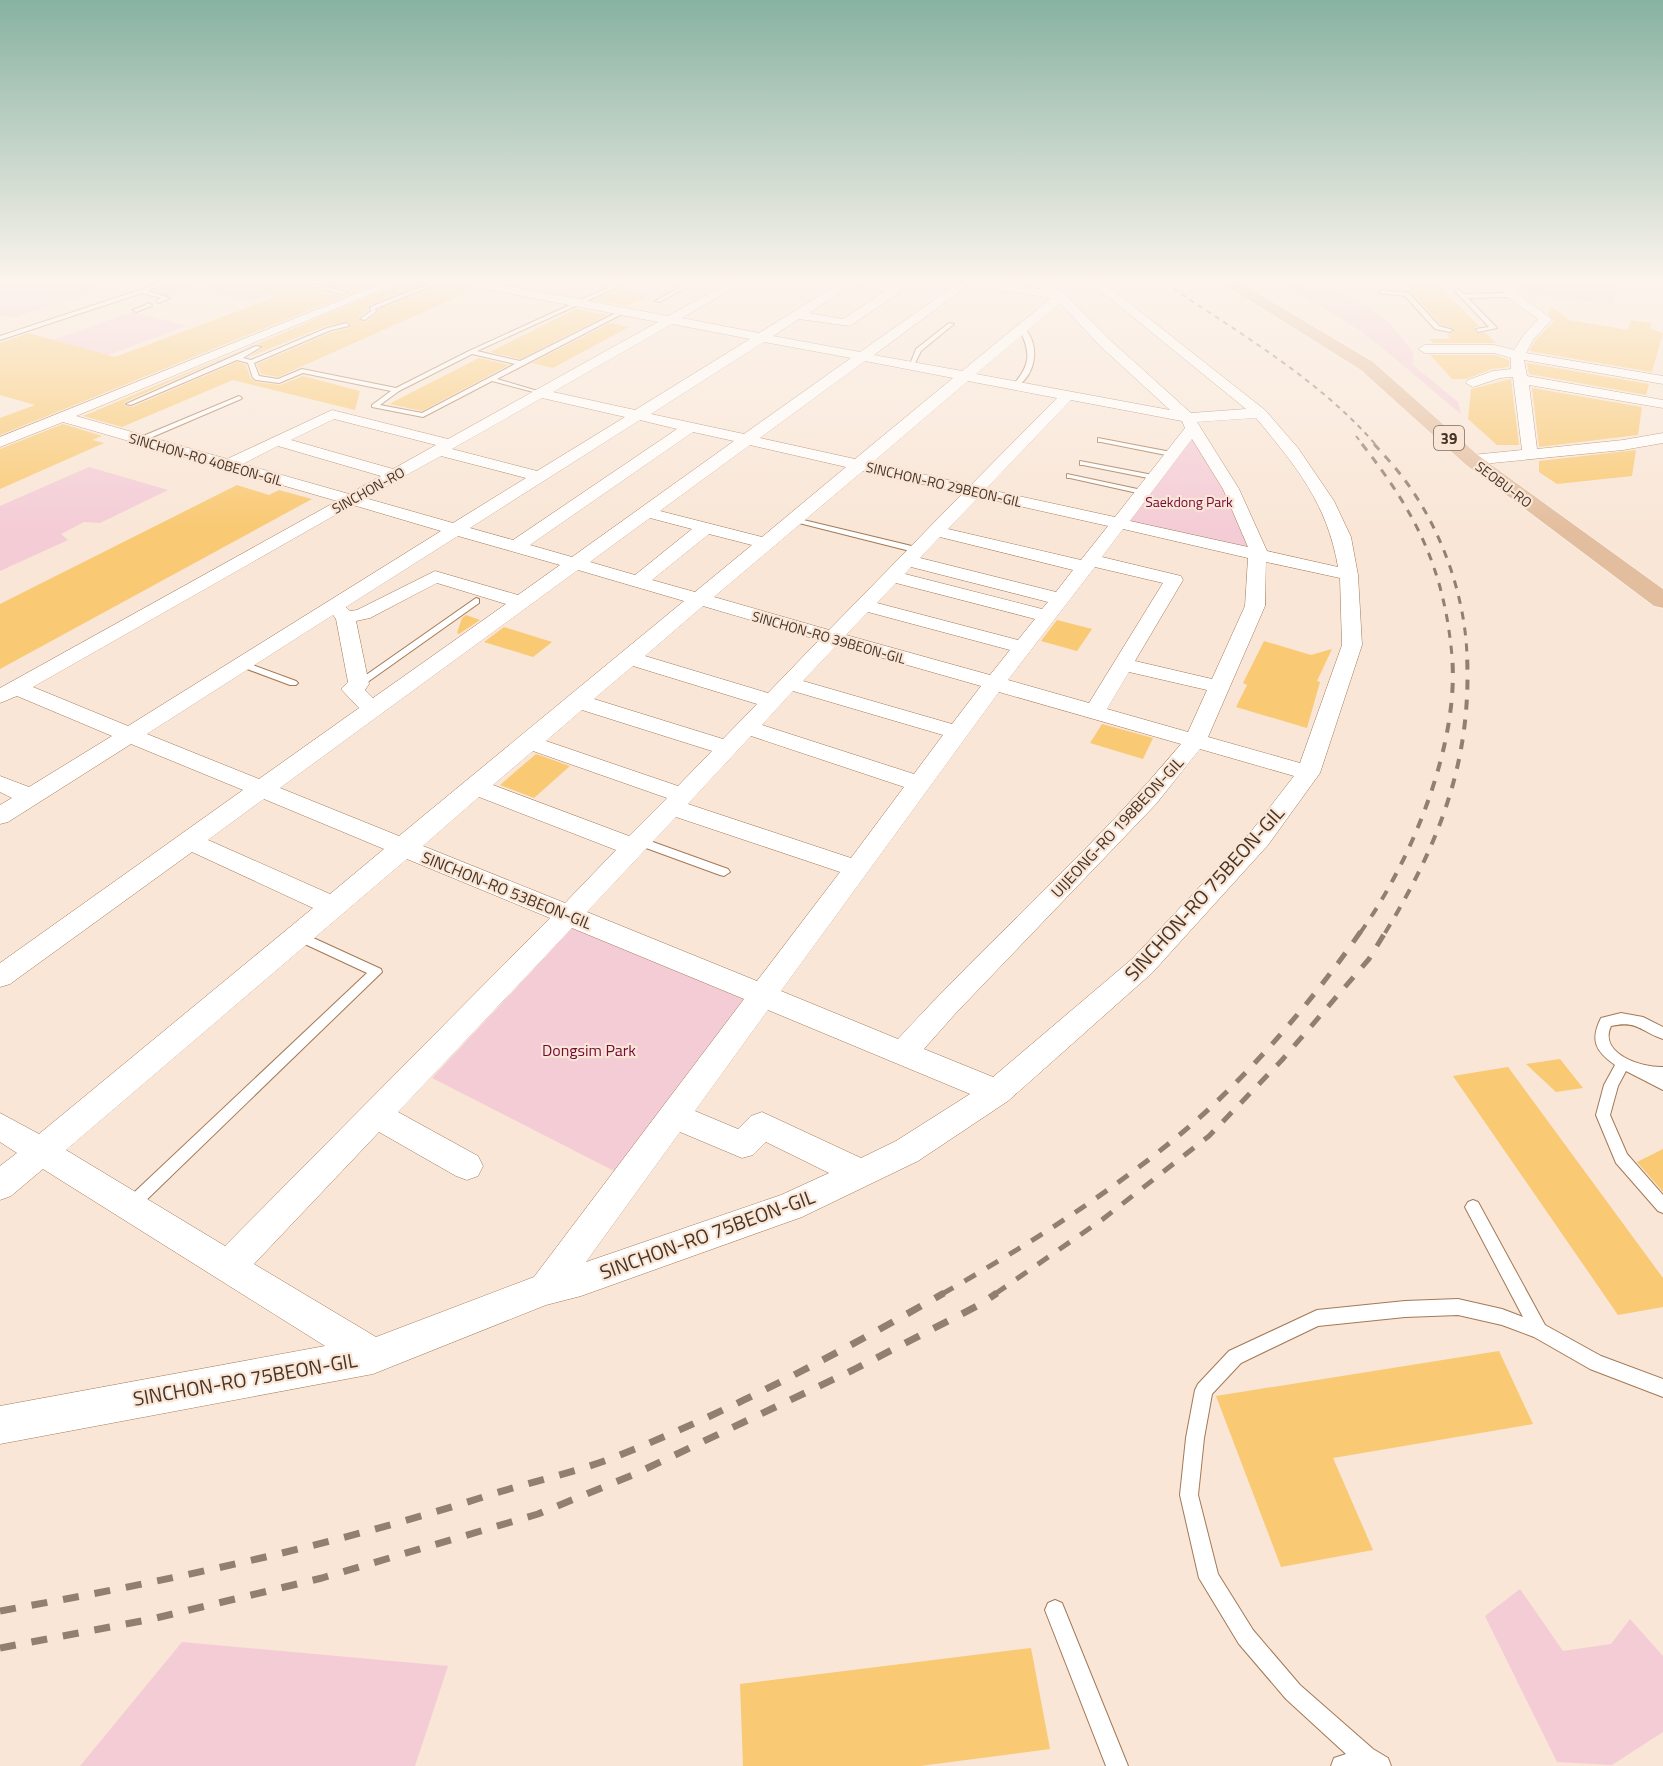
<svg xmlns="http://www.w3.org/2000/svg" width="1663" height="1766" font-family="'Titillium Web',sans-serif">
  <rect width="100%" height="100%" fill="#f9e6d6"/>
  <path fill="#f4ccd6" d="M0 283H84L106 288 15 317 0 316Z
    M169 283H206L168 296 145 291Z
    M221 283H288L296 284 250 302 201 290Z
    M1279 283 1335 289 1344 296 1368 306 1392 326 1414 353 1413 365 1458 402 1461 414C1428 387 1396 358 1362 332 1336 313 1306 300 1279 283Z
    M1515 283H1619L1613 306 1526 293Z
    M132 312 187 326 75 367 27 349Z
    M1191 436C1214 472 1234 507 1250 547L1248 552 1126 523Z
    M89 467 168 490 100 523 84 522 61 534 68 540 0 571V506Z
    M574 926 751 998 616 1172 432 1078Z
    M1520 1589 1563 1651 1611 1644 1630 1619 1663 1656V1732L1612 1765 1557 1762 1485 1616Z
    M182 1642 448 1666 415 1766H80Z"/>
  <path fill="#f9c973" d="M269 283H296L297 285 345 296 0 435V418L35 405 0 395V343L28 333 115 357 275 297Z
    M315 283H378L346 296 349 292 347 290Z
    M400 283H426L369 305 368 310 359 317 358 320 366 322 377 314 378 310 440 283H467L475 289 278 377 261 374 257 364 332 332 349 328V322L326 326 249 357 263 348 257 344Z
    M1406 286H1439L1479 326 1474 327 1476 333H1486L1496 343H1433L1429 339H1451L1447 334H1451L1455 329 1440 324Z
    M615 290 647 296 627 306 594 300Z
    M1552 307 1569 320 1628 330 1631 320 1651 323 1650 329 1663 333 1652 372 1529 351 1535 341 1554 321 1548 313Z
    M576 309 608 315 520 359 490 352Z
    M610 323 629 327 553 368 532 363Z
    M239 351 125 402 124 405 132 407 237 362 246 365 251 379 256 382 280 385 303 376 360 391 355 410 233 380 122 427 83 416Z
    M1430 355H1494L1509 360V367L1492 369 1466 379H1452Z
    M479 358 509 365 422 411 389 404Z
    M1527 363 1649 384 1646 395 1529 374Z
    M1511 379 1519 445H1497L1468 419 1471 389Z
    M1532 388 1642 407 1638 435 1539 447Z
    M63 424 102 436 92 440 104 443 0 489V449Z
    M1636 450 1632 476 1557 484 1539 472V461Z
    M237 485 269 495 279 490 312 499 0 669V604Z
    M466 615 480 620 459 634 457 633 462 618Z
    M1057 620 1092 629 1077 651 1041 641Z
    M504 627 552 642 533 657 484 642Z
    M1264 641 1311 655 1332 649 1317 681 1320 682 1307 728 1236 707 1247 685 1243 683Z
    M1102 724 1153 738 1143 759 1090 743Z
    M536 754 570 766 534 798 500 785Z
    M1560 1059 1583 1088 1556 1092 1526 1064Z
    M1508 1067 1663 1278V1307L1618 1315 1453 1076Z
    M1663 1149V1192L1637 1162Z
    M1499 1351 1533 1424 1333 1458 1373 1550 1281 1567 1216 1396Z
    M1031 1648 1050 1749 920 1766H743L740 1684Z"/>
  <g fill="none" stroke-linecap="round" stroke-linejoin="round">
    <defs>
      <path id="service" d="M161 283H168L147 291 170 298 159 303 156 301 161 298 142 293 0 340V336Z
        M298 283H307L347 292 344 294Z
        M431 283H438L375 309 376 312 365 320 360 319 371 311 370 307Z
        M590 283 615 285 626 283 477 351 520 361 620 311H624V313L497 379 541 392V394L492 381 423 417 372 407V405L391 391 303 373 279 383 256 380 253 378 248 363 237 360 131 405 126 404 256 346 261 347 243 358 251 360 327 328 347 323 349 326 331 330 254 363 259 376 278 379 302 369 396 388 469 351 609 287ZM472 354 515 364 422 413 380 405 399 391Z
        M688 283H694L660 302 655 301Z
        M1458 289 1464 294 1512 293 1515 295 1512 297 1468 298 1497 328 1478 332 1476 329 1489 327 1455 291Z
        M1381 290 1409 293 1439 326 1453 330 1450 332 1435 329 1405 296 1379 293Z
        M150 303 152 306 136 312 133 310Z
        M949 323 954 324 921 351 913 367H909L916 349Z
        M1022 326C1041 342 1037 375 1016 387L1013 385C1031 364 1031 353 1019 328Z
        M239 396 242 398 241 399 143 441 136 439Z
        M1098 438 1171 452 1175 454 1171 456 1101 442H1098Z
        M1080 461 1153 475 1157 477 1153 479 1083 465H1080Z
        M1067 474 1142 490 1146 492 1142 494 1070 478H1067Z
        M791 517 920 548 921 550 914 552 791 521Z
        M476 598 479 599V603L362 686H356V682Z
        M242 661 296 681 298 683 296 685H290L239 666 237 664Z
        M639 837 728 869 730 872 724 876 720 875 635 844 633 841Z
        M298 931 381 969 382 972 135 1211 130 1213 125 1211 122 1206 125 1201 367 973 294 939 292 936 294 933Z
        M1621 1013 1643 1017 1663 1027V1039C1641 1032 1638 1020 1611 1026 1598 1054 1642 1068 1663 1067V1090L1626 1071 1618 1086 1610 1115 1627 1154 1663 1195V1213L1658 1211 1616 1163 1596 1115 1604 1085 1615 1065C1595 1051 1590 1040 1601 1018Z
        M1473 1200 1478 1202 1545 1325 1601 1356 1663 1379V1397L1590 1369 1534 1337 1502 1325 1458 1315 1405 1317 1318 1326 1241 1363 1212 1394 1204 1438 1198 1495 1218 1574 1253 1630 1300 1685 1373 1749 1388 1758 1391 1766H1331L1334 1758 1346 1754 1286 1699 1239 1644 1199 1578 1180 1495 1186 1438 1195 1390 1198 1384 1229 1351 1317 1310 1405 1301 1458 1299 1502 1309 1523 1317 1465 1207 1468 1202Z
        M1055 1600 1062 1603 1128 1766H1106L1045 1610 1048 1603Z"/>
      <path id="minor" d="M383 283H398L76 416 227 459 332 410 448 439 658 322 475 287 469 283H492L668 316 728 283H742L682 318 759 333 840 283H854L809 313 843 319 885 291 858 286 856 283H880L900 286V292L850 326 799 319 773 336 860 352 958 283H971L874 355 962 371 1051 298 982 287 976 283H1002L1040 289 1034 283H1047L1064 293 1109 339 1191 413 1246 409 1091 283H1104L1265 410 1298 448 1334 501 1351 537 1358 575 1362 645 1320 773 1268 845 1152 973 1008 1101 918 1161 802 1217 581 1296 546 1305 373 1374 0 1444V1406L325 1346 43 1169 11 1196 0 1200V1166L17 1153 0 1142V1113L39 1134 313 908 192 852 10 984 0 987V963L243 790 131 744 8 822 0 824V805L12 798 0 792V776L29 787 112 736 17 696 0 703V688L337 501 63 422 0 447V437ZM1060 303 1099 345 1170 410 976 374ZM672 324 750 339 635 410 553 392ZM764 342 851 358 744 434 651 414ZM865 361 953 378 855 459 760 438ZM968 381 1057 398 971 485 872 463ZM542 398 625 417 537 471 452 449ZM1071 400 1182 421 1185 428 1115 517 986 489ZM1256 418C1296 466 1327 503 1338 567L1267 551 1239 489 1197 422ZM334 419 436 445 393 469 291 440ZM640 420 677 429 513 540 470 528ZM693 432 734 441 572 557 530 545ZM1192 439 1223 489 1248 547 1130 521ZM750 445 846 467 762 537 660 511ZM278 446 381 476 349 494 243 464ZM441 456 526 478 453 523 365 498ZM863 471 963 493 829 630 714 597ZM979 497 1108 526 1081 560 948 529ZM353 505 441 531 128 726 33 687ZM650 518 692 529 635 575 590 562ZM1123 529 1248 558 1245 606 1212 679 1135 661 1183 580 1181 576 1102 557ZM709 534 752 545 695 592 652 580ZM458 536 560 565 518 595 435 571 357 610 350 611 346 607ZM940 537 1073 570 1056 592 920 558ZM1266 562 1340 578 1342 645 1300 763 1208 737 1265 606ZM911 567 1048 602 1042 609 905 574ZM1095 567 1163 583 1089 703 1008 680ZM578 570 684 601 399 836 280 788ZM437 583 506 604 373 698 365 690 369 684 356 621 370 618ZM896 583 1035 619 1018 640 877 603ZM703 606 819 640 768 693 645 656ZM868 612 1010 650 990 675 846 635ZM333 615 336 619 348 682 341 689 359 708 259 779 147 734ZM837 645 981 686 952 724 803 681ZM633 666 757 704 723 739 594 699ZM1129 672 1207 690 1188 732 1107 709ZM793 691 943 735 914 774 762 725ZM999 692 1181 744C1094 849 990 938 898 1039L781 991ZM582 710 712 751 678 786 546 741ZM751 736 904 787 851 858 688 804ZM1200 749 1294 776 1250 833 1132 959 993 1077 924 1049 955 1014 1156 804ZM533 751 667 798 629 836 493 785ZM479 797 616 850 565 903 423 846ZM264 799 384 849 330 894 208 840ZM676 817 840 872 757 981 587 912ZM407 859 550 918 225 1246 66 1150ZM572 928 744 999 534 1277 376 1337 254 1264 379 1132 456 1176 467 1180 478 1176 483 1166 478 1156 398 1112ZM768 1010 970 1094 896 1141 861 1158 762 1112 751 1116 738 1129 695 1111ZM680 1132 742 1158 753 1155 766 1142 829 1173 781 1195 586 1262Z
        M1499 283H1511L1517 293 1552 319 1533 340 1526 353 1663 376V384L1524 360 1527 376 1663 400V408L1529 385 1537 449 1623 440 1663 433V443L1623 450 1472 465 1466 463 1464 460 1466 457 1472 455 1522 450 1513 377 1500 378 1473 387 1466 383 1468 380 1493 371 1511 369V358L1494 353H1425L1418 349 1425 345H1494L1514 350 1523 336 1538 319 1508 298Z"/>
      <path id="primary" d="M1222 283H1240L1373 362 1479 456 1663 589V608L1654 606 1465 464 1361 370Z"/>
    </defs>
    <use href="#service" stroke="#a47955" stroke-width="2"/>
    <use href="#minor" stroke="#a47955" stroke-width="1"/>
    <use href="#primary" stroke="#fff" stroke-width="1"/>
    <use href="#service" fill="#fff" fill-rule="evenodd"/>
    <use href="#minor" fill="#fff" fill-rule="evenodd"/>
    <use href="#primary" fill="#e3be9e" fill-rule="evenodd"/>
    <path stroke="#927f6f" stroke-width="2" stroke-dasharray="5 5" stroke-linecap="butt" d="M1165 283C1237 332 1318 378 1376 445
      M1356 436 1363 445"/>
    <path stroke="#927f6f" stroke-width="3" stroke-dasharray="8 8" stroke-linecap="butt" d="M1362 444C1416 513 1444 568 1452 656
      M1374 444C1384 455 1395 467 1404 479 1441 528 1465 595 1467 656"/>
    <path stroke="#927f6f" stroke-width="4" stroke-dasharray="10 10" stroke-linecap="butt" d="M1360 933C1411 862 1460 744 1452 655
      M1385 933C1439 844 1472 761 1467 655"/>
    <path stroke="#927f6f" stroke-width="5" stroke-dasharray="13 13" stroke-linecap="butt" d="M942 1294C1028 1245 1114 1191 1190 1126 1252 1072 1314 999 1361 931
      M995 1294 1103 1219 1209 1136 1282 1060 1369 959 1386 931"/>
    <path stroke="#927f6f" stroke-width="7" stroke-dasharray="16 16" stroke-linecap="butt" d="M0 1611C163 1582 323 1548 480 1498 525 1483 571 1474 615 1457 729 1412 839 1353 944 1293
      M0 1648 152 1619 322 1578 538 1514 635 1474 853 1370 981 1304 997 1293"/>
  </g>
  <linearGradient id="sky" x2="0" y2="1"><stop stop-color="#87b2a1"/><stop offset="0.53" stop-color="#fcf4ed"/><stop offset="1" stop-color="#fcf4ed" stop-opacity="0"/></linearGradient>
  <rect width="1663" height="530" fill="url(#sky)"/>
  <g text-anchor="middle" dominant-baseline="central" stroke-width="4.5" stroke-linejoin="round" paint-order="stroke">
    <g font-size="14" fill="#463324" stroke="#f9e6d6">
      <text transform="translate(206 459) rotate(16)">SINCHON-RO 40BEON-GIL</text>
      <text transform="translate(944 484) rotate(13)">SINCHON-RO 29BEON-GIL</text>
      <text transform="translate(1504 484) rotate(37)">SEOBU-RO</text>
      <text transform="translate(368 490) rotate(-29)">SINCHON-RO</text>
      <text transform="translate(829 637) rotate(16)">SINCHON-RO 39BEON-GIL</text>
    </g>
    <g font-size="14" fill="#75083b" stroke="#f9e6d6">
      <text x="1189" y="501">Saekdong Park</text>
    </g>
    <rect fill="#f9e6d6" stroke="#7c6959" stroke-width="1.5" x="1434" y="426" width="30" height="24" rx="4.5"/>
    <g font-size="15" font-weight="bold" fill="#463324">
      <text x="1449" y="438">39</text>
    </g>
    <g font-size="16" fill="#463324" stroke="#f9e6d6">
      <text transform="translate(1117 827) rotate(-47)">UIJEONG-RO 198BEON-GIL</text>
      <text transform="translate(507 890) rotate(22)">SINCHON-RO 53BEON-GIL</text>
    </g>
    <g font-size="16" fill="#75083b" stroke="#f9e6d6">
      <text x="589" y="1050">Dongsim Park</text>
    </g>
    <g font-size="20" fill="#463324" stroke="#f9e6d6">
      <text transform="translate(1204 893) rotate(-48)">SINCHON-RO 75BEON-GIL</text>
      <text transform="translate(707 1234) rotate(-20)">SINCHON-RO 75BEON-GIL</text>
      <text transform="translate(245 1379) rotate(-10)">SINCHON-RO 75BEON-GIL</text>
    </g>
  </g>
</svg>
